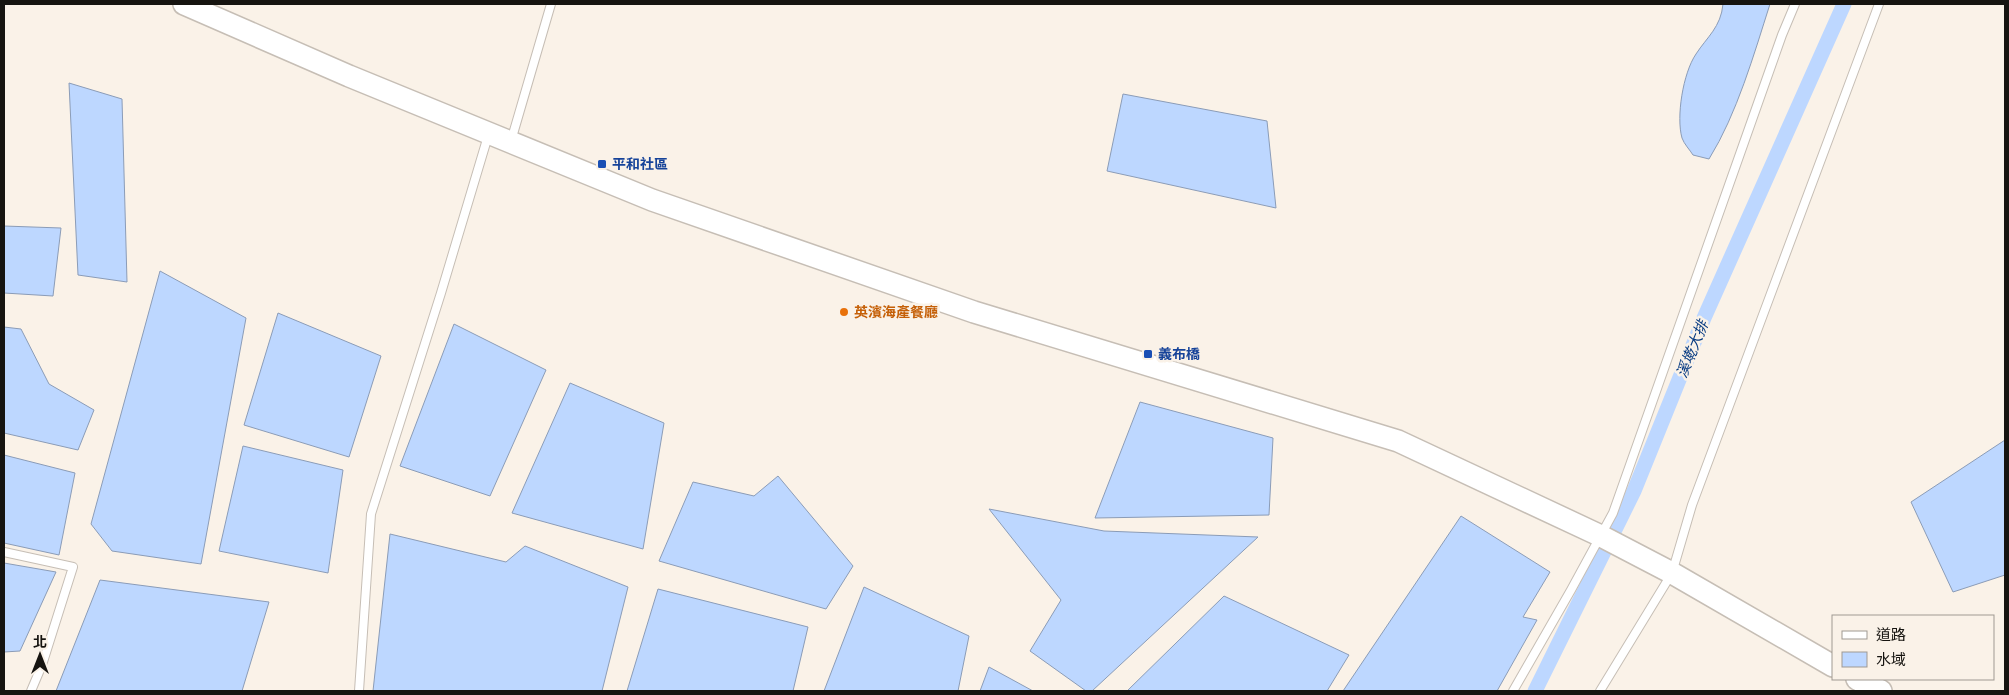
<svg xmlns="http://www.w3.org/2000/svg" width="2009" height="695" font-family="Montserrat,'Noto Sans TC',sans-serif">
  <rect width="100%" height="100%" fill="#faf2e8"/>
  <path fill="#bdd7ff" stroke="#8b9cb7" d="M1723 4H1770C1754 54 1737 114 1709 159L1693 155C1690 150 1684 144 1682 138 1676 117 1683 73 1696 54 1707 37 1721 27 1723 4Z
    M69 83 122 99 127 282 78 275Z
    M1123 94 1267 121 1276 208 1107 171Z
    M4 226 61 228 53 296 4 293Z
    M160 271 246 318 201 564 112 551 91 524Z
    M278 313 381 356 349 457 244 425Z
    M454 324 546 370 490 496 400 466Z
    M4 327 21 329 49 384 94 410 78 450 4 433Z
    M570 383 664 423 643 549 512 513Z
    M1140 402 1273 438 1269 515 1095 518Z
    M2005 440V575L1953 592 1911 502Z
    M243 446 343 470 328 573 219 551Z
    M4 455 75 473 59 555 4 543Z
    M778 476 853 566 826 609 659 561 693 482 754 496Z
    M989 509 1104 531 1258 537 1092 691H1086L1030 651 1061 600Z
    M1461 516 1550 572 1523 617 1537 620 1497 691H1343Z
    M390 534 506 562 525 546 628 587 602 691H373Z
    M4 563 56 572 20 651 4 652Z
    M100 580 269 602 242 691H56Z
    M864 587 969 636 958 691H824Z
    M658 589 808 627 793 691H627Z
    M1224 596 1349 655 1327 691H1127Z
    M989 667 1033 691H980Z"/>
  <g fill="none" stroke-linecap="round" stroke-linejoin="round">
    <path stroke="#bdd7ff" stroke-width="15" d="M1535 691 1634 491 1704 318 1844 4"/>
    <defs>
      <path id="service" d="M511 141 551 4
        M4 552 73 567 42 665 31 691
        M359 691 371 514 441 293 488 136
        M1513 691 1571 590 1613 513 1782 35 1795 4
        M1600 691 1672 573 1692 505 1879 4"/>
      <path id="secondary" d="M184 4 349 76 652 200 974 312 1398 441 1601 536 1672 573 1833 666
        M1857 679 1881 691"/>
    </defs>
    <use href="#service" stroke="#c6beb5" stroke-width="10"/>
    <use href="#secondary" stroke="#c6beb5" stroke-width="24"/>
    <use href="#service" stroke="#fff" stroke-width="8"/>
    <use href="#secondary" stroke="#fff" stroke-width="21"/>
  </g>
  <g fill="#1a4fb4" stroke="#faf2e8" stroke-width="2">
    <rect x="597" y="159" width="10" height="10" rx="2.5"/>
    <rect x="1143" y="349" width="10" height="10" rx="2.5"/>
  </g>
  <circle fill="#e8710a" stroke="#faf2e8" stroke-width="2" cx="844" cy="312" r="5"/>
  <g text-anchor="middle" dominant-baseline="central" stroke-width="5" stroke-linejoin="round" paint-order="stroke">
    <g font-size="14" font-weight="bold" fill="#164399" stroke="#faf2e8" text-anchor="start">
      <text x="612" y="164">平和社區</text>
      <text x="1158" y="354">義布橋</text>
    </g>
    <g font-size="14" font-weight="bold" fill="#c56008" stroke="#faf2e8" text-anchor="start">
      <text x="854" y="312">英濱海產餐廳</text>
    </g>
    <g font-size="15" font-style="italic" fill="#063a82" stroke="#faf2e8">
      <text transform="translate(1692 349) rotate(-68)">溪墘大排</text>
    </g>
  </g>
  <rect width="2009" height="695" fill="none" stroke="#161410" stroke-width="10"/>
  <rect x="1832" y="615" width="162" height="65" fill="#faf2e8" stroke="#9f9992"/>
  <rect x="1842" y="631" width="25" height="8" fill="#ffffff" stroke="#9f9992"/>
  <text x="1876" y="640" font-size="15" fill="#161410">道路</text>
  <rect x="1842" y="652" width="25" height="15" fill="#bdd7ff" stroke="#9f9992"/>
  <text x="1876" y="665" font-size="15" fill="#161410">水域</text>
  <g transform="translate(40 655)" stroke="#faf2e8" stroke-width="4" paint-order="stroke">
  <path d="M0-4L9 19L0 12L-9 19Z" fill="#161410"/>
  <text y="-8" font-size="14" font-weight="bold" text-anchor="middle" fill="#161410">北</text>
  </g>
</svg>
